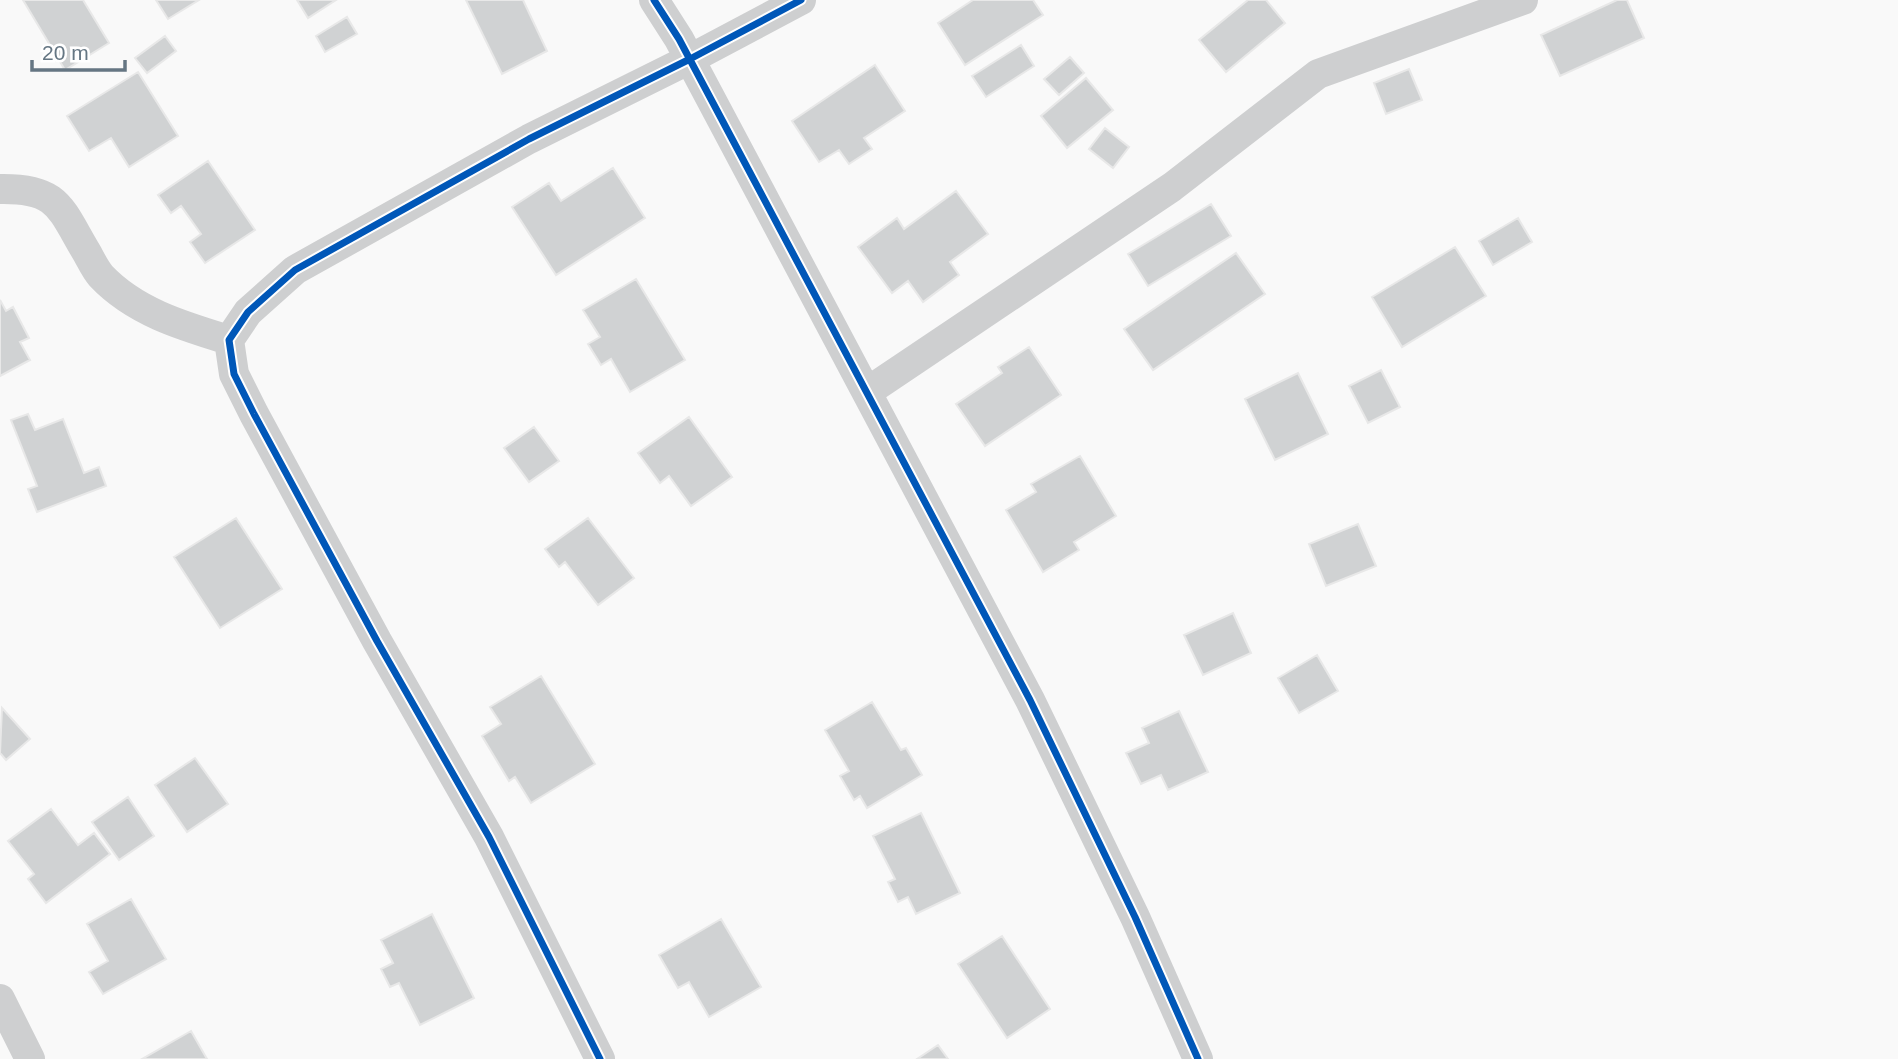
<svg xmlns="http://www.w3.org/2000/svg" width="1898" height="1059" font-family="Arial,sans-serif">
  <rect width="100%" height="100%" fill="#f9f9f9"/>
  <path fill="#d0d2d3" stroke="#e8e8e8" stroke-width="2" d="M23 0H83L109 43 65 70Z
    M156 0H199L168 19Z
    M297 0H336L308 18Z
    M466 0H523L547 51 502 74Z
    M973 0H1033L1043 15 965 65 938 23Z
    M1248 0H1266L1285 23 1226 72 1199 40Z
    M1617 0H1627L1644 38 1560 76 1541 35Z
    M347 17 357 34 325 52 316 36Z
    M165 36 176 51 147 73 135 58Z
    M1021 45 1034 66 986 97 972 76Z
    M1070 57 1084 73 1059 95 1044 79Z
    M875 65 905 111 864 138 872 149 849 164 839 150 819 162 792 121Z
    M1409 69 1422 100 1386 114 1374 83Z
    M138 72 178 136 129 167 111 138 89 151 67 116Z
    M1086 78 1113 110 1067 148 1041 116Z
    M1105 128 1129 147 1113 168 1089 149Z
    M208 161 255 230 205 263 190 242 201 234 181 206 171 213 158 195Z
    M613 168 645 218 556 275 512 207 549 183 561 201Z
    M956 191 988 234 950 262 959 275 923 302 908 281 892 293 858 247 897 218 904 229Z
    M1211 204 1231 236 1148 286 1128 254Z
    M1518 218 1532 242 1493 265 1479 241Z
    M1455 247 1486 296 1402 347 1372 297Z
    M1236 253 1265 294 1153 370 1124 329Z
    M636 279 685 360 630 392 611 359 601 365 588 344 600 337 583 310Z
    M0 300 6 311 13 307 29 338 20 342 30 360 0 376Z
    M1029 347 1061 395 985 446 956 404 1002 373 998 367Z
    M1381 370 1400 407 1368 423 1349 386Z
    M1298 373 1328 434 1275 460 1245 399Z
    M28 414 35 430 63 419 84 473 99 467 106 486 37 512 28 489 37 486 11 420Z
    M689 417 732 477 691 506 669 476 660 483 638 453Z
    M534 427 559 461 529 482 504 448Z
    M1080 456 1116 516 1074 542 1079 550 1043 572 1006 510 1036 492 1031 484Z
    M236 518 282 589 220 628 174 557Z
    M588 518 634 578 598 605 565 562 559 567 545 549Z
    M1358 524 1376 566 1326 586 1309 544Z
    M1233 613 1251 653 1203 675 1184 635Z
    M1317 655 1338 691 1299 713 1278 678Z
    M541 676 595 764 531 803 515 777 509 781 482 736 501 724 490 707Z
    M872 702 901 750 906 748 922 775 867 808 860 796 854 800 840 776 849 771 825 730Z
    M2 708 30 739 6 760 0 753Z
    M1179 711 1208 772 1168 790 1161 775 1141 784 1126 753 1149 743 1142 728Z
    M195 758 228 804 187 832 155 785Z
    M128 797 154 836 119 860 92 822Z
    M51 809 78 845 94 833 110 854 46 903 28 879 34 874 8 841Z
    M921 813 960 893 916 914 908 897 898 902 888 882 895 879 873 836Z
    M131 899 166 959 103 994 89 972 108 961 87 924Z
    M432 914 474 998 420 1025 399 983 390 987 381 969 393 963 381 940Z
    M721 919 761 987 709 1017 689 982 678 988 659 955Z
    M1002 936 1050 1009 1007 1038 958 964Z
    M191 1031 207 1059H142Z
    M938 1045 948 1059H917Z"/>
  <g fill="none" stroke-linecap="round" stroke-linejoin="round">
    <path stroke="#cecfd0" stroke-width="30" d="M654 0 679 39 1030 700 1135 917 1198 1059
      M0 189C59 188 60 208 87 253 91 260 95 269 101 276 135 312 183 326 229 340
      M867 392 1172 187 1318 74 1523 0
      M0 999 30 1059
      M600 1059 489 837 377 641 254 414 234 374 229 340 248 312 295 270 529 139 690 59 801 0"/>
    <defs>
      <path id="cycleway" d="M654 0 679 39 1030 700 1135 917 1198 1059
        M600 1059 489 837 377 641 254 414 234 374 229 340 248 312 295 270 529 139 690 59 801 0"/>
    </defs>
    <use href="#cycleway" stroke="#fff" stroke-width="11"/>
    <use href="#cycleway" stroke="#0057b8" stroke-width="7"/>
  </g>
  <path d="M32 60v10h93v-10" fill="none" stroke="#657683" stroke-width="3.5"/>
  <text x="42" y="60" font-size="21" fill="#657683" stroke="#ffffff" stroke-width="5" paint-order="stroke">20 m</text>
</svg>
